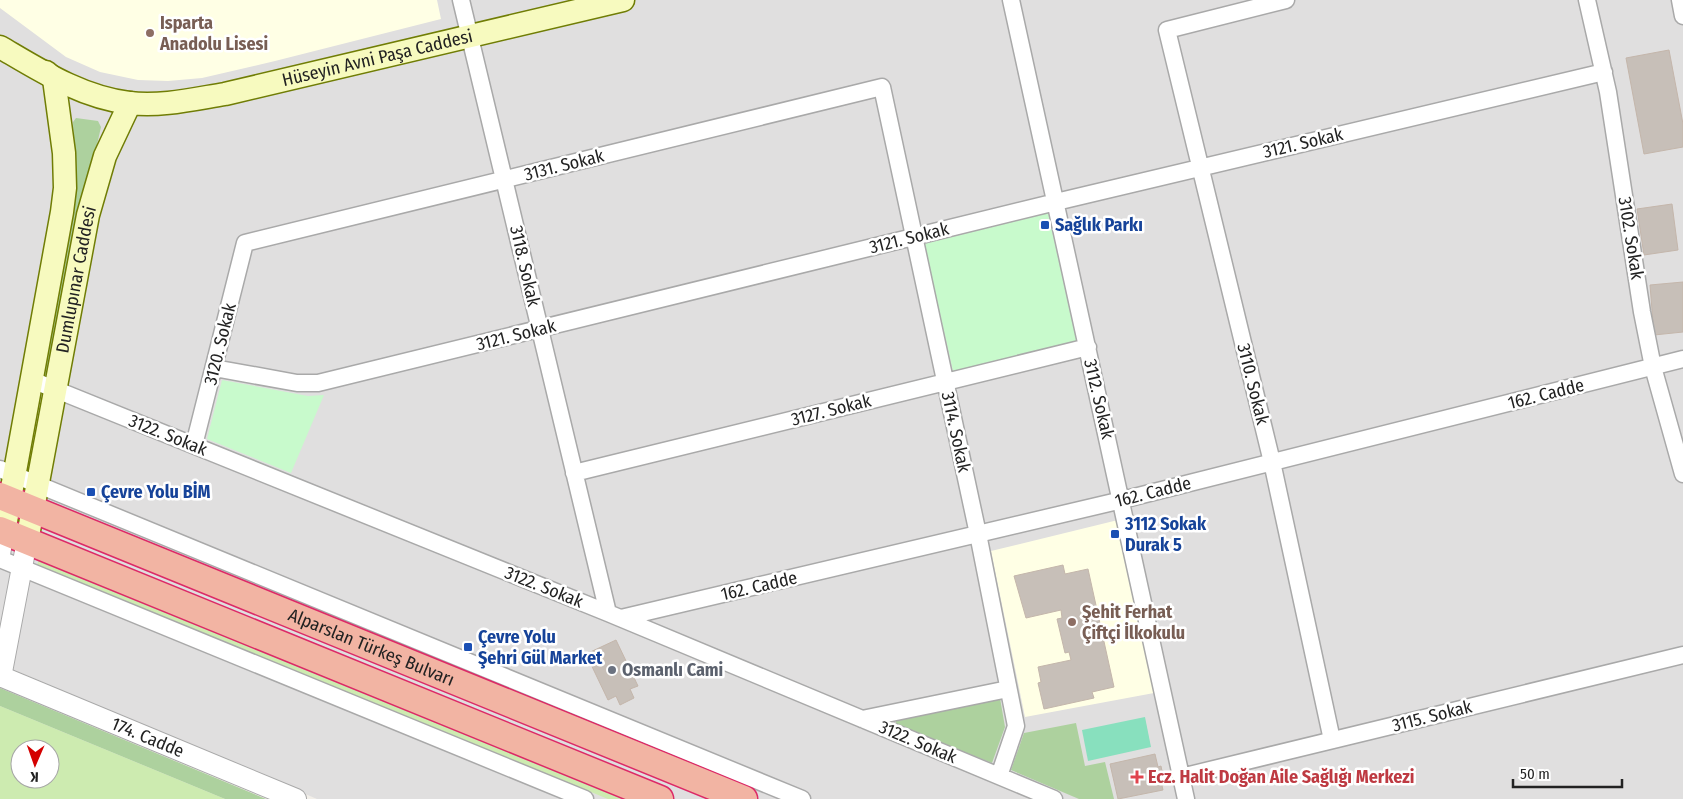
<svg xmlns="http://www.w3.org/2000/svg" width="1683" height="799" font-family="'Fira Sans Condensed',sans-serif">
  <rect width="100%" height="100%" fill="#f2efe9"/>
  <path fill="#e0dfdf" d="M0 0H1683V799H317L0 664Z"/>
  <path fill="#ffffe5" d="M0 0H437L441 19 275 61 202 78 168 81 138 80 100 72 66 57 0 8Z
    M1118 520 1154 693 1025 717 991 551Z"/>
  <path fill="#cdebb0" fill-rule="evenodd" d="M39 559 627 799H608L37 565Z
    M0 706 225 799H0ZM20 749H50V779H20Z"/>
  <path fill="#add19e" d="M76 118 98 121 101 127 82 211 49 376 40 373 74 164 73 122Z
    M0 688 266 799H225L0 706Z
    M1000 698 1005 727 992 763 896 725V719Z
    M1076 723 1085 766 1105 762 1114 799H1079L1011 770 1024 733Z"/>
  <path fill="#c8facc" d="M1048 213 1077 343 953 371 924 244Z
    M222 380 308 396 324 395 291 473 207 439Z"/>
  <path fill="#88e0be" d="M1145 717 1151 747 1088 761 1082 730Z"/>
  <path fill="#c7bfb8" stroke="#c4b6ab" d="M1669 50 1683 124V147L1644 154 1626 58Z
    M1672 204 1678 250 1644 255 1637 209Z
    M1683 282V332L1654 335 1650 285Z
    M1063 565 1065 574 1088 569 1114 687 1092 692 1094 698 1044 709 1038 683 1041 682 1038 667 1071 660 1069 652 1065 653 1057 619 1062 618 1061 610 1026 618 1014 576Z
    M616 640 638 686 630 689 634 698 620 705 616 696 608 700 586 654Z
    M1155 754 1158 767 1161 766 1163 776 1160 777 1163 790 1118 799 1110 764Z"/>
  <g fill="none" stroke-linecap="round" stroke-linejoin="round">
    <defs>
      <path id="minor" d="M461 0 608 613
        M1011 0 1186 799
        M1286 0 1167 30 1272 462 1332 740
        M1587 0 1608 92 1642 312 1653 367 1683 474
        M1680 0 1683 16
        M214 368 297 383H318L1056 202 1604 72
        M32 380 608 613 1054 799
        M194 445 245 243 882 87 978 534 1016 726 999 776
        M0 469 802 799
        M574 473 1088 347
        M0 559 585 799
        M621 618 1122 500 1683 359
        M862 719 1008 689
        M1181 777 1683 655"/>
      <g id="tertiary">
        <path d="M0 554 4 532"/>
        <path id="s1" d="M0 676 296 799"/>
        <path d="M1 677 27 541"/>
      </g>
      <g id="secondary">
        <path id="s2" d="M0 47C41 71 81 97 129 103 161 107 194 99 225 94L623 0"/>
        <path d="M4 532 62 212 65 188 64 153 54 79 46 72"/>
        <path id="s3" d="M27 541 88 215 105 156 130 103"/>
      </g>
      <g id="trunk">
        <path id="s4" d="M0 496 744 799"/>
        <path d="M0 530 660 799"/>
      </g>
    </defs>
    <use href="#minor" stroke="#a9a9a9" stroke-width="19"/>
    <use href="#tertiary" stroke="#a9a9a9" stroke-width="22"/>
    <use href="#secondary" stroke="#707d05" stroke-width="25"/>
    <use href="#trunk" stroke="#dc2a67" stroke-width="29"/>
    <use href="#minor" stroke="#fff" stroke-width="16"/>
    <use href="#tertiary" stroke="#fff" stroke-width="20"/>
    <use href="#secondary" stroke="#f7fabf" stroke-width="22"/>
    <use href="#trunk" stroke="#f2b4a3" stroke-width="26"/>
  </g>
  <g fill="#8d6e63" stroke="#fff" stroke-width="2">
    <circle cx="150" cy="33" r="5"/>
    <circle cx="1072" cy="622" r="5"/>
  </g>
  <g fill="#1a4fb4" stroke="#fff" stroke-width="2">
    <rect x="1040" y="220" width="10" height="10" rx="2.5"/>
    <rect x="86" y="487" width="10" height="10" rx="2.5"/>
    <rect x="1110" y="529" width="10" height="10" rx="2.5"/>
    <rect x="463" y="642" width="10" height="10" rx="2.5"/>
  </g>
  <circle fill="#6b7280" stroke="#fff" stroke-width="2" cx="612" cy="670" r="5"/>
  <path fill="#e0444e" stroke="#fff" stroke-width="2" d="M1134.5 769.5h5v5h5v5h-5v5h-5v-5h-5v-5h5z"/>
  <g text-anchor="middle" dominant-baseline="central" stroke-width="5" stroke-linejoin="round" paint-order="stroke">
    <g font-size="18" font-weight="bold" fill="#785e54" stroke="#fff" text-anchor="start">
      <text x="160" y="23">Isparta<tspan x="160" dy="21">Anadolu Lisesi</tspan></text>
      <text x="1082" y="612">Şehit Ferhat<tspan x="1082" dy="21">Çiftçi İlkokulu</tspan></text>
    </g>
    <g font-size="18" fill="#222" stroke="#fff">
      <text stroke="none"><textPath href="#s2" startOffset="395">Hüseyin Avni Paşa Caddesi</textPath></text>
      <text transform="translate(1303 143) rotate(-13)">3121. Sokak</text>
      <text transform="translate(564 165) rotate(-14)">3131. Sokak</text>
      <text transform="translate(909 238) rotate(-14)">3121. Sokak</text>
      <text transform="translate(1631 238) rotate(81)">3102. Sokak</text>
      <text transform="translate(525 266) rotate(77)">3118. Sokak</text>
      <text stroke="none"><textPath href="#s3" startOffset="266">Dumlupınar Caddesi</textPath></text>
      <text transform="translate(516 335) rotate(-14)">3121. Sokak</text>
      <text transform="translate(220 344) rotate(-76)">3120. Sokak</text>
      <text transform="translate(1253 384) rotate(76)">3110. Sokak</text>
      <text transform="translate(1546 394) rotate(-14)">162. Cadde</text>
      <text transform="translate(1099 399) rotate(77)">3112. Sokak</text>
      <text transform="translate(831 410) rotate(-14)">3127. Sokak</text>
      <text transform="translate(956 432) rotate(78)">3114. Sokak</text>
      <text transform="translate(168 435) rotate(22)">3122. Sokak</text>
      <text transform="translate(1153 492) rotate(-14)">162. Cadde</text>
      <text transform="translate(759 586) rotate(-13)">162. Cadde</text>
      <text transform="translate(544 587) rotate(22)">3122. Sokak</text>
      <text stroke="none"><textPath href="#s4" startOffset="401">Alparslan Türkeş Bulvarı</textPath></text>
      <text transform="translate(1432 716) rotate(-14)">3115. Sokak</text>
      <text stroke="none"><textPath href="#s1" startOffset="160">174. Cadde</textPath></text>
      <text transform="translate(918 742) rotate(23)">3122. Sokak</text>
    </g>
    <g font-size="18" font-weight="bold" fill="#164399" stroke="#fff" text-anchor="start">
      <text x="1055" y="225">Sağlık Parkı</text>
      <text x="101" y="492">Çevre Yolu BİM</text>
      <text x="1125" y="524">3112 Sokak<tspan x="1125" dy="21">Durak 5</tspan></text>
      <text x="478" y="637">Çevre Yolu<tspan x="478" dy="21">Şehri Gül Market</tspan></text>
    </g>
    <g font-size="18" font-weight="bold" fill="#5b616d" stroke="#fff" text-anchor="start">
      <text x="622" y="670">Osmanlı Cami</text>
    </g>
    <g font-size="18" font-weight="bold" fill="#be3a42" stroke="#fff" text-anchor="start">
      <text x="1148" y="777">Ecz. Halit Doğan Aile Sağlığı Merkezi</text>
    </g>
  </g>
  <g transform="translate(35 764) rotate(182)"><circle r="24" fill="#ffffff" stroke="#a7a7a7"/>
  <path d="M0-4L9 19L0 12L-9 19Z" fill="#d40000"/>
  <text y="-8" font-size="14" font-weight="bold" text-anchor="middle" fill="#222222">K</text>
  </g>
  <path d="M1513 779v8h109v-8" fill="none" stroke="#222222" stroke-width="2.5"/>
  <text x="1520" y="779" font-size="15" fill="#222222" stroke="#ffffff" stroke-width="4" paint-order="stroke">50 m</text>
</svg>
